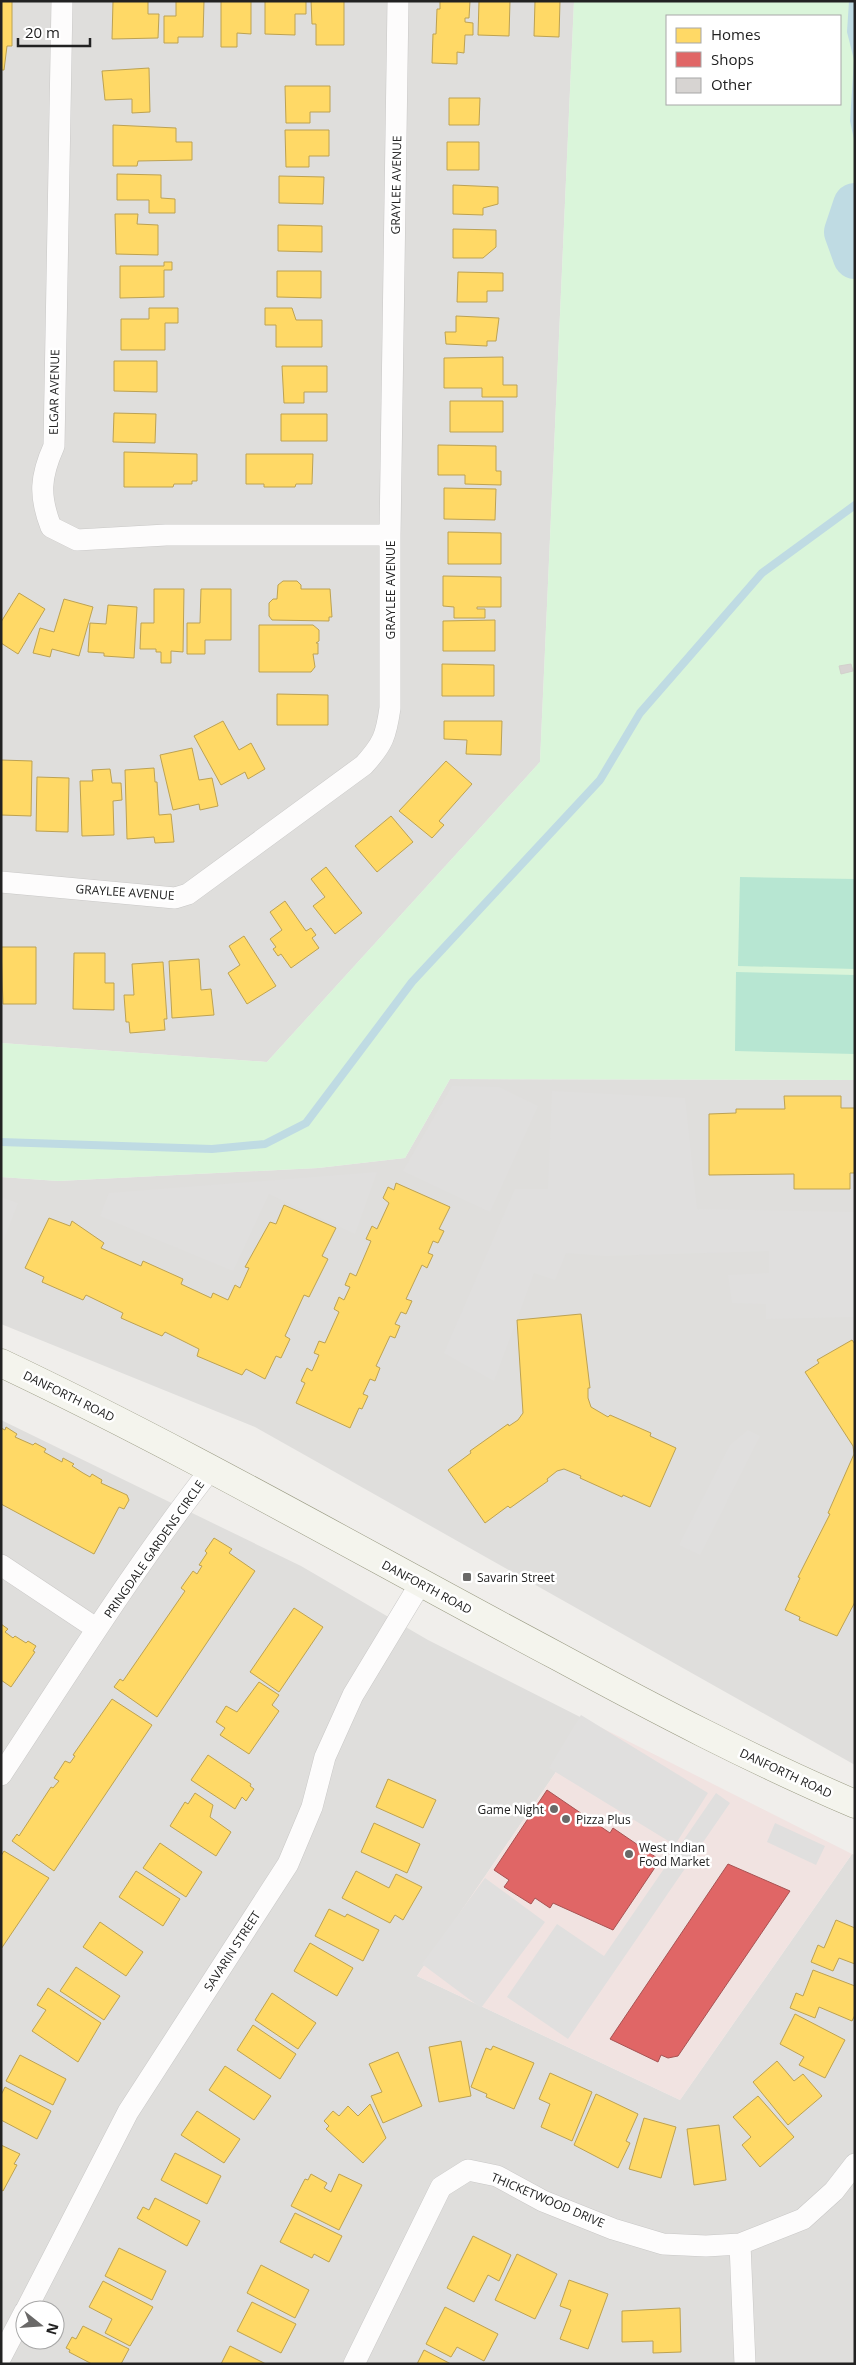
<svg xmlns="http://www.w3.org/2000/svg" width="856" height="2365" font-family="'Open Sans',sans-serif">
  <rect width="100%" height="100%" fill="#f0eeeb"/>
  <path fill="#dfdedc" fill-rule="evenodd" d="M1 1H574L540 762 267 1062 1 1043Z
    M450 1079 855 1080V1765L255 1427 1 1324V1177L58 1181 318 1168 405 1158Z
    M1 1420 301 1566 428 1640 590 1722 417 1976 680 2100 852 1854 855 1855V2364H1ZM25 2310H55V2340H25Z"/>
  <path fill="#f1e3e1" d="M590 1722 852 1854 680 2100 417 1976Z"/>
  <path fill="#daf5da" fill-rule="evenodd" d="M574 1H855V1080L450 1079 405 1158 318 1168 58 1181 1 1177V1043L267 1062 540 762ZM667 16H840V104H667Z"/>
  <path fill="#b7e6d2" d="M740 877 855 879V969L738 966Z
    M736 972 855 975V1054L735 1051Z"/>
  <path fill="#e0dfde" d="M452 1086 499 1087 538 1106 490 1212 403 1171Z
    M552 1091 685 1098 697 1209 855 1212V1317L766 1319V1304L732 1303 728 1275 769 1273V1251L605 1256 566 1253 555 1280 534 1273 494 1381 444 1353 515 1189H548Z
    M377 1172 355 1234 269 1194 233 1271 100 1216 109 1193Z
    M1 1197 18 1203 1 1247Z
    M748 1430 760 1436 700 1555 679 1545 730 1445Z
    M581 1715 708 1793 675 1845 549 1768Z
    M716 1793 730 1803 568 2039 507 1997 557 1924 604 1956Z
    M775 1823 825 1846 816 1865 767 1842Z
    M485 1878 545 1922 481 2008 422 1964Z"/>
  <path fill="#bfdbe3" d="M849 1H855V144L850 121 854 60 847 32Z"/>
  <path fill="#ffd966" stroke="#bda252" d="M1 1H12V46H7L4 70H1Z
    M113 1H148V14H159L158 38 112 39Z
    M176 1H204L203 37H178V43H164V16H176Z
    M221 1H251V34L237 33V47H221Z
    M265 1H306V14H295V35L265 34Z
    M311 1H344V45H316V24H312Z
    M440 1H470L469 18H465V22L473 23V35H465L464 53 457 52V64L432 63 433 34H436L437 9H440Z
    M479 1H510L509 36 478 35Z
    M535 1H560L559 37 534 36Z
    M149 68 150 112 132 113V99L105 100 102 71Z
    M285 86H330V112H310V123H286Z
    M449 98H480L479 125H449Z
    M113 125 176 128V142H192V160L138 161 137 166H113Z
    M285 130H329V156H309V167H286Z
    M447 142H479V170H447Z
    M117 174 161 175V198L175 199V213H149V200H117Z
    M279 176 324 177 323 204 279 203Z
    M453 185 498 187V204L483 208V215L453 214Z
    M115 214H138L137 224 158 225V255L116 254Z
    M278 225 322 226V252L278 251Z
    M453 229 496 230V247L483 258H453Z
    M164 262H172V270H164V297L120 298V266H164Z
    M277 271H321V298L277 297Z
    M458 272 503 273V291H487V302H457Z
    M149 308H178V323H165V350H121V319H149Z
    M265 308H292L296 320H322V347H276V325H265Z
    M456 316 499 318 496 341H487V346L446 344 445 332H456Z
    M503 357V385H517V397H482V388H444V358Z
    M114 361H157V392L114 391Z
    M282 366H327V392H304V403H284Z
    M450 401H503V432H450Z
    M114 413 156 414 155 443 113 442Z
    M281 414H327V441H281Z
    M438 445 496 446V471H501V485L465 484V475H438Z
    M124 452 197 454V481H192V484H174L173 487H124Z
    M246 454H313L312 484H296L295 487H264V484H246Z
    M444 488 496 489 495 520 444 519Z
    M448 532 501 533V564H448Z
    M443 576 501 577V607H477V609H485V618H454V607L443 606Z
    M283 581H297L301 585V589H330L332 617H329V621L272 620 269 616V603L273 599H277L278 585Z
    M154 589H184L183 652 171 651V663H161V652H156V649H140L141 623H154Z
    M201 589H231V640H205V654H187V623H200Z
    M19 593 45 609 18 654 1 643V622Z
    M64 599 93 607 79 656 52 649 50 657 33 653 40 628 54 632Z
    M108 605 137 607 134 658 104 656V653L88 652 90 623 106 624Z
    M495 620V651H443V621Z
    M259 625H313L319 630V641L316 643H318V654H313L315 667 311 672H259Z
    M442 664 494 665V696H442Z
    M277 694 328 695V725H277Z
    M223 721 239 750 251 743 265 769 248 779 245 772 221 785 194 736Z
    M444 721H502L501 755 466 754 467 740 444 739Z
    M192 748 199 780 212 778 218 806 200 810 199 804 173 810 160 755Z
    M1 760 32 761 31 816 1 815Z
    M446 761 472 784 439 821 444 825 432 838 399 811Z
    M154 768 155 782H157L159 815 171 814 174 842 155 843 154 837 127 839 125 770Z
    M110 769 112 783H121L122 800 113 801 114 835 82 836 80 781H93L92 770Z
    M37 777 69 778 68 832 36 831Z
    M391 816 413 842 377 872 355 846Z
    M326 867 362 913 335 934 313 906 325 897 311 879Z
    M285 901 306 931 311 928 316 935 312 938 319 948 291 968 281 954 278 956 273 949 276 947 270 939 282 930 270 912Z
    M244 936 276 986 247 1004 228 973 240 965 229 946Z
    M1 947H36V1004H3Z
    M74 953H105V983H114V1010L73 1009Z
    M199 959 201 990 211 989 214 1015 172 1018 169 961Z
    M163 962 167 1019H164L165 1030 130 1033 129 1022H126L124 995H134L132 964Z
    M784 1096H841V1108H855V1173H850V1189H794V1174L709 1175V1114L736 1113V1109H785Z
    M396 1183 450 1207 439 1229 444 1231 438 1243 433 1241 428 1253 433 1255 427 1268 422 1265 406 1299 412 1301 406 1314 401 1312 395 1324 400 1326 395 1338 390 1336 376 1366 380 1368 375 1381 370 1379 363 1394 368 1396 362 1409 359 1408 350 1428 296 1403 305 1383 301 1381 307 1368 312 1371 319 1355 314 1353 319 1341 325 1343 339 1312 334 1309 339 1297 344 1300 350 1287 345 1285 350 1273 356 1276 371 1241 366 1239 372 1226 377 1229 389 1203 383 1198 388 1187 394 1190Z
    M284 1205 336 1228 322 1256 328 1259 309 1297 304 1295 285 1336 290 1339 281 1358 276 1356 265 1379 246 1369 242 1375 197 1356 199 1349 165 1332 162 1336 121 1318 123 1313 86 1295 83 1300 42 1282 44 1277 25 1268 49 1218 70 1226 72 1221 104 1243 101 1248 141 1266 143 1261 183 1279 181 1284 211 1298 213 1293 228 1300 235 1285 240 1288 249 1268 245 1267 270 1222 276 1224Z
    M581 1314 590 1388H588V1398L591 1407 608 1417 610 1415 651 1433 650 1436 676 1448 650 1507 623 1495 622 1497 580 1478 581 1476 564 1469 557 1471 547 1479 548 1481 510 1508 508 1506 485 1523 448 1470 471 1453 470 1451 508 1424 509 1426 518 1420 523 1413 517 1320Z
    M852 1340 855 1344V1602L837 1636 799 1620 800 1617 785 1610 800 1578 798 1577 830 1514 828 1513 854 1454 853 1446 805 1372 819 1363 817 1360Z
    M6 1427 17 1434 15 1437 33 1445 35 1443 46 1449 44 1452 62 1462 63 1458 74 1464 72 1466 83 1473 90 1477 92 1474 102 1480 101 1483 127 1495 129 1500 124 1509 119 1507 94 1554 1 1504V1428L5 1430Z
    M214 1538 232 1549 229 1553 255 1571 157 1717 114 1687 120 1679 123 1681 185 1591 181 1588 193 1571 197 1574 202 1566 199 1565 207 1553 205 1551Z
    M294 1608 323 1627 279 1692 250 1672Z
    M1 1624 8 1629 5 1632 13 1638 15 1636 26 1643 28 1641 36 1646 33 1651 35 1652 11 1687 1 1680Z
    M259 1682 279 1695 272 1705 279 1711 249 1754 220 1735 225 1728 216 1722 226 1706 237 1712Z
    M112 1699 152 1725 54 1871 12 1841 17 1834 19 1836 51 1787 53 1788 59 1781 54 1778 65 1761 70 1763 75 1756 73 1755Z
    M208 1755 251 1784 250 1786 254 1789 246 1801 242 1797 235 1809 191 1780Z
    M388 1779 436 1800 423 1828 376 1807Z
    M195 1793 213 1805 210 1817 231 1832 216 1856 170 1826 185 1802 188 1804Z
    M374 1823 420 1844 407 1873 361 1852Z
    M160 1843 202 1872 186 1897 143 1868Z
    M4 1851 49 1878 1 1949V1856Z
    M136 1871 180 1899 163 1926 119 1897Z
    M356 1871 389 1888 396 1874 422 1887 403 1920 395 1915 390 1923 342 1898Z
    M329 1909 345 1917 347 1914 379 1930 363 1961 315 1936Z
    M836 1920 855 1928V1964L839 1958 833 1971 811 1962 818 1945 824 1948Z
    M100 1922 143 1952 126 1976 83 1947Z
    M310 1943 353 1968 337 1996 294 1971Z
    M76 1967 120 1996 104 2020 60 1991Z
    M813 1970 855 1986V2015L852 2021 819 2007 815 2018 790 2008 796 1993 803 1996Z
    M48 1988 101 2023 78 2062 32 2031 46 2010 37 2005Z
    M272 1993 316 2023 298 2049 255 2020Z
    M795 2014 845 2040 825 2078 799 2065 804 2057 780 2044Z
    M253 2025 296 2054 280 2079 237 2050Z
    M461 2041 471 2096 439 2102 429 2047Z
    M493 2046 534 2063 514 2109 486 2097 487 2094 471 2087 486 2048 491 2050Z
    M398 2052 422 2106 383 2123 371 2096 382 2092 369 2064Z
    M20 2055 66 2079 53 2105 6 2081Z
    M777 2061 794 2081 803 2074 822 2096 788 2125 753 2082Z
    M225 2066 271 2096 254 2120 209 2090Z
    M550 2073 592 2092 572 2141 541 2127 550 2104 539 2099Z
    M5 2087 51 2111 37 2139 1 2120V2095Z
    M596 2094 638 2114 626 2141 630 2143 618 2168 574 2145Z
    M758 2096 794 2137 760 2167 742 2145 751 2137 733 2117Z
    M370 2104 386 2138 363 2163 326 2129 329 2126 324 2121 333 2111 339 2116 348 2106 358 2116Z
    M197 2111 240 2139 224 2163 181 2135Z
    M644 2118 676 2127 661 2178 629 2169Z
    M719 2125 726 2180 694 2185 687 2129Z
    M1 2145 20 2154 14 2164 17 2165 3 2191 1 2190Z
    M175 2153 221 2176 207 2204 161 2180Z
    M311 2174 327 2183 324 2188 331 2192 339 2174 362 2185 339 2230 291 2206 305 2179 308 2180Z
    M155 2198 200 2221 187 2246 137 2218 143 2207 149 2210Z
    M295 2213 342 2236 329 2262 314 2254 312 2258 280 2242Z
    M473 2236 511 2255 499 2281 488 2275 474 2302 447 2288Z
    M119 2248 166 2271 152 2300 105 2276Z
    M517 2254 557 2274 535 2319 495 2300Z
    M261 2265 309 2290 295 2318 247 2293Z
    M569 2280 608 2294 588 2349 560 2339 571 2310 560 2306Z
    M103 2281 153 2307 130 2346 105 2333 112 2319 89 2307Z
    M252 2302 296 2324 281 2353 237 2331Z
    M445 2307 498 2334 484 2361 457 2347 451 2357 426 2344Z
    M680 2308 681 2352 653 2353V2341L622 2342V2311Z
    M83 2326 129 2349 121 2364H92L69 2352 70 2350 66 2348 72 2337 76 2339Z
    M230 2346 266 2364H221Z
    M424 2350 451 2364H417Z"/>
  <path fill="#e06666" stroke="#a75252" d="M547 1790 610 1833 613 1828 660 1860 613 1930 553 1903 550 1908 535 1898 531 1904 504 1887 509 1880 494 1870Z
    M728 1864 790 1891 678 2056 668 2058 661 2055 658 2062 610 2039Z"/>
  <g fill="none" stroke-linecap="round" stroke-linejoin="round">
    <path stroke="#bfdbe3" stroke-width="8" d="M1 1142 212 1149 265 1144 306 1123 412 982 600 780 640 713 762 573 855 505"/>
    <path stroke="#bfdbe3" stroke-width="44" d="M855 205 846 232 855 257"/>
  </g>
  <path fill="#d7d4d2" stroke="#d3d0cc" d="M851 664 853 671 841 674 839 666Z"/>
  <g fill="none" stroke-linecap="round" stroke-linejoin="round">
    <defs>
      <path id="minor" d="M62 1 54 446C40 477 39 496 51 527L77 540 166 535H390
        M1 882 175 898 188 894 364 765C383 744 386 736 390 708V535L398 1
        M1 1565 97 1629
        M1 1775C69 1672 135 1566 211 1469
        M740 2244 745 2364
        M26 2310 128 2112 288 1864 312 1807 325 1757 353 1695 420 1584
        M1 2357 25 2311
        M354 2364 441 2187 468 2170 497 2176 543 2201 613 2229 663 2244 706 2246 740 2244 803 2219 834 2191 855 2164"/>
      <path id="secondary" d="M1 1363C191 1453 372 1558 557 1656 655 1709 752 1760 855 1804"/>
    </defs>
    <use href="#minor" stroke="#c9c8c7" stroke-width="22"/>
    <use href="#secondary" stroke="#999a82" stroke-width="29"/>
    <use href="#minor" stroke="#fdfcfc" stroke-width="21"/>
    <use href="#secondary" stroke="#f4f4ed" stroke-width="28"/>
  </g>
  <g fill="#6a6968" stroke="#fff" stroke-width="2">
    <rect x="462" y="1572" width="10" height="10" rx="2.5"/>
    <circle cx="554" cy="1809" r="5"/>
    <circle cx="566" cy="1819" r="5"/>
    <circle cx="629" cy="1854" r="5"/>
  </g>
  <g text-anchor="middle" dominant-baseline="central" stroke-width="5" stroke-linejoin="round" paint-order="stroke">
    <g font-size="12" fill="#222" stroke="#fff">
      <text transform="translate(396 185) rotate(-89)">GRAYLEE AVENUE</text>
      <text transform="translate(54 392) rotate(-89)">ELGAR AVENUE</text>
      <text transform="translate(390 590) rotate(-90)">GRAYLEE AVENUE</text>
      <text transform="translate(125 892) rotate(4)">GRAYLEE AVENUE</text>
      <text transform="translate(69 1396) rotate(26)">DANFORTH ROAD</text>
      <text transform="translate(154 1549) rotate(-55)">PRINGDALE GARDENS CIRCLE</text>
      <text transform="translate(427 1587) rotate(28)">DANFORTH ROAD</text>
      <text transform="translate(786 1773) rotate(25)">DANFORTH ROAD</text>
      <text transform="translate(232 1951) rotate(-57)">SAVARIN STREET</text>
      <text transform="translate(548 2200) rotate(23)">THICKETWOOD DRIVE</text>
    </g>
    <g font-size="12" fill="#222" stroke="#fff" text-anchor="start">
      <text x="477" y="1577">Savarin Street</text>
      <text x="544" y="1809" text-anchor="end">Game Night</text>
      <text x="576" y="1819">Pizza Plus</text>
      <text x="639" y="1847">West Indian<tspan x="639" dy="14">Food Market</tspan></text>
    </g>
  </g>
  <rect width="856" height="2365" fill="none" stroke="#222222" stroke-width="5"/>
  <rect x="666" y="15" width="175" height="90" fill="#ffffff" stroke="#a7a7a7"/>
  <rect x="676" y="28" width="25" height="15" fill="#ffd966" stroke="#a7a7a7"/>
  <text x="711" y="40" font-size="15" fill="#222222">Homes</text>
  <rect x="676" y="52" width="25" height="15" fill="#e06666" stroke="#a7a7a7"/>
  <text x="711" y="65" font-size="15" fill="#222222">Shops</text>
  <rect x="676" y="78" width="25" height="15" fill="#d7d4d2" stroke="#a7a7a7"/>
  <text x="711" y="90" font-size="15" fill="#222222">Other</text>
  <g transform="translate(40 2325) rotate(107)"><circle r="24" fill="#ffffff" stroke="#a7a7a7"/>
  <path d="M0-4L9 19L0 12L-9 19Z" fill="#6a6968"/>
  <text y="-8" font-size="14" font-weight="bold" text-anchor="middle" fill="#222222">N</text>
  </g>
  <path d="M18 38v8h72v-8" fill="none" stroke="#222222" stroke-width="2.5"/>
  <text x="25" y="38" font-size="15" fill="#222222" stroke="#ffffff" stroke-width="4" paint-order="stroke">20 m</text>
</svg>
